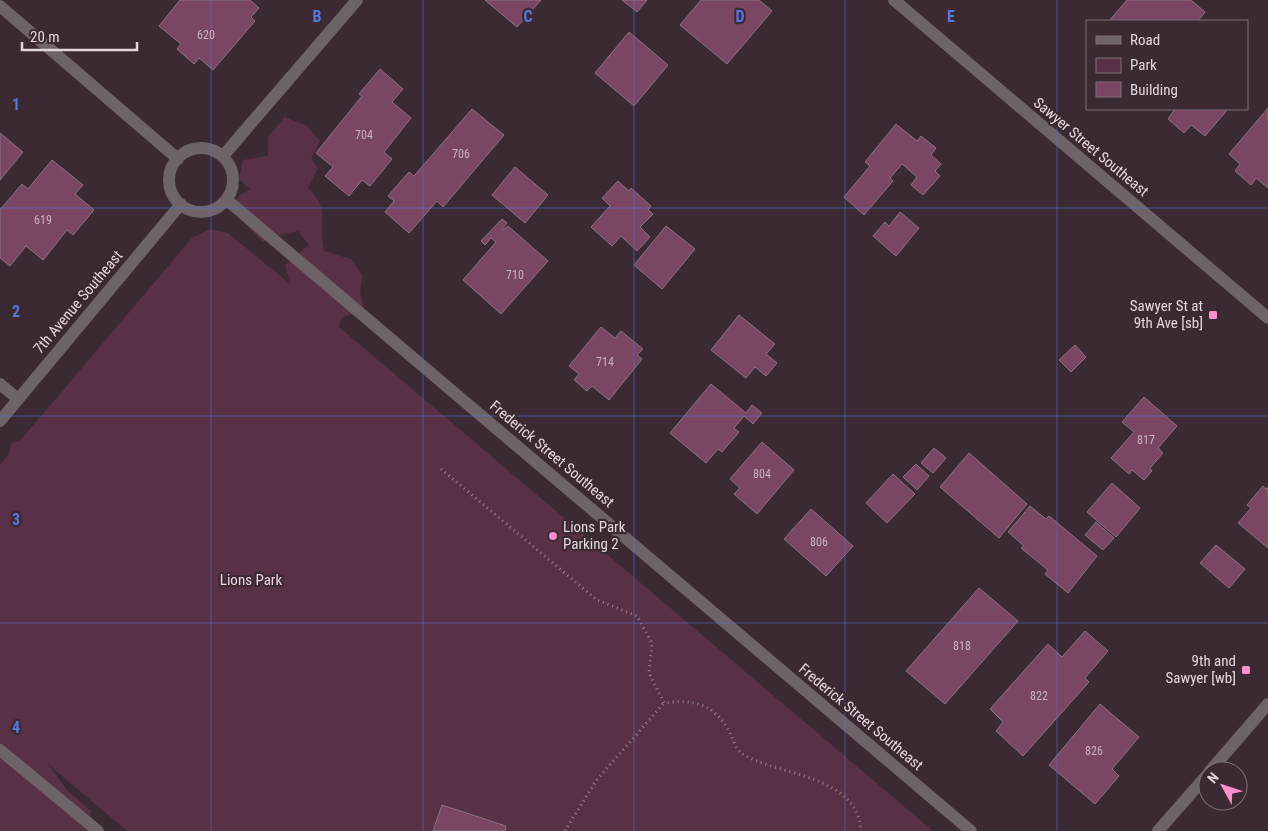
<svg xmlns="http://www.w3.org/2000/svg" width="1268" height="831" font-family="'Roboto Condensed',sans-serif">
  <rect width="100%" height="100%" fill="#3b2a33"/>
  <path fill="#593147" d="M285 117 307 126 320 141 311 158 318 168 308 188C331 208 318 225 324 251L351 259 362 275 360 292 364 309 341 318 339 327 933 831H127L48 764 68 791 91 811 90 831H0V465L9 454 11 443 20 441 192 238 210 229 228 233 290 284 285 265 309 245 298 231 283 234 263 242 231 210 239 196 250 189 239 179 243 160 268 156V137Z"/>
  <path fill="#7b4664" stroke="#89747f" d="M180 0H250L259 8 251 17 255 21 213 70 199 58 194 64 177 49 181 44 159 26Z
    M485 0H541L517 27Z
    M622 0H647L637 12Z
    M701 0H759L772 11 727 64 680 25Z
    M1127 0H1191L1205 12 1198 21H1109Z
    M629 32 668 65 634 106 595 73Z
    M380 69 403 89 392 102 411 118 384 152 392 159 370 186 362 180 349 196 325 176 333 167 316 153 362 96 359 94Z
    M1268 108V188L1256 178 1251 185 1235 171 1240 164 1229 154Z
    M472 109 504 135 443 207 437 201 409 233 385 212 394 201 388 196 409 172 414 176Z
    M1175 109H1228L1205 136 1191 125 1184 133 1168 119Z
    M896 124 917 141 921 136 936 148 931 155 941 164 935 171 940 176 923 195 911 185 917 177 902 164 890 178 893 181 864 215 844 197 870 166 865 162Z
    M0 133 23 152 0 180Z
    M52 160 83 185 75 194 94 210 73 235 67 230 43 260 26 246 10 266 0 258V210L22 184 28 189Z
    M515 167 548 195 525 223 492 195Z
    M618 181 629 191 631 188 651 206 648 210 653 214 640 227 650 237 637 251 621 236 612 246 591 227 610 206 602 198Z
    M900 212 919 228 896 256 873 236 885 222 889 226Z
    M502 219 507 223 502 229 503 230 508 226 548 261 501 314 463 280 496 242 491 238 485 245 481 241Z
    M666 226 695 249 662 289 634 265Z
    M739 315 775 344 766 354 777 363 766 376 755 367 746 378 711 350Z
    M601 327 615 338 621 331 643 349 637 355 642 359 609 400 592 386 587 391 574 380 579 374 569 366Z
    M1075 345 1086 357 1071 372 1059 360Z
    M711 384 746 413 752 405 762 413 753 424 744 416 734 428 739 432 722 452 718 449 706 463 670 433Z
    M1144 397 1177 426 1158 448 1163 453 1150 468 1152 471 1144 480 1132 470 1129 474 1111 458 1134 432 1122 422Z
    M762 442 794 470 757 514 734 494 740 488 730 479Z
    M934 448 946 458 933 473 921 463Z
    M969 453 1027 504 999 538 940 487Z
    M916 464 929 476 917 490 903 477Z
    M893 474 915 494 887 523 866 503Z
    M1112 483 1140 508 1116 537 1087 512Z
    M1263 486 1266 489 1268 487V548L1238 523 1251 508 1247 505Z
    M1030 506 1046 519 1049 516 1097 556 1068 593 1045 574 1048 570 1021 548 1024 546 1008 532Z
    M811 509 853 546 826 576 784 539Z
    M1096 522 1114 538 1103 550 1085 535Z
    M1216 545 1245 569 1229 588 1200 563Z
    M979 588 1018 621 945 704 906 671Z
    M1085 631 1108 651 1085 678 1089 682 1023 756 996 731 1003 722 990 709 1048 644 1062 657Z
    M1100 704 1139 737 1112 769 1119 776 1095 804 1049 765Z
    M442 805 506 826 505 831H433Z"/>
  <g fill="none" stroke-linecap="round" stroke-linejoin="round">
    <path stroke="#93858c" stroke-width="3" stroke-dasharray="1 4" stroke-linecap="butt" d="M441 469 597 600 637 616 652 643 649 673 664 703C694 699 715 704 730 733 733 739 736 749 741 753 778 777 857 773 861 831
      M565 831 596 781 664 703"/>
    <path stroke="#6d6368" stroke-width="12" d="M0 384 18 399"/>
    <path stroke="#6d6368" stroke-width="12" d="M894 0 1268 318
      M0 6 178 159
      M169 180a32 32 0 1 1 64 0a32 32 0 1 1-64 0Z
      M223 156 357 0
      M227 200 971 831
      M0 421 181 204
      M0 750 98 831
      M1210 771 1268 704
      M1158 831 1208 774"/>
  </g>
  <path fill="none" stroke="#5877da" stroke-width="1" stroke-opacity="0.55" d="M211 0V831M423 0V831M634 0V831M845 0V831M1057 0V831M0 208H1268M0 416H1268M0 623H1268"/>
  <g fill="#f890cb" stroke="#3b2a33" stroke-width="2">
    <rect x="1208" y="310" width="10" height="10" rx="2.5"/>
    <circle cx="553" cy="536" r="5"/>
    <rect x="1241" y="665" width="10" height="10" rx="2.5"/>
  </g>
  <g text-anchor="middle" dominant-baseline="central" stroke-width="4.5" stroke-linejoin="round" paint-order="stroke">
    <g font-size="12" fill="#c9b3bf">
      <text x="206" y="35">620</text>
      <text x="364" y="135">704</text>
      <text x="461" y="154">706</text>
      <text x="43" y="220">619</text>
      <text x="515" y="275">710</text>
      <text x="605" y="362">714</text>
      <text x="1146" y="440">817</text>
      <text x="762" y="474">804</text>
      <text x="819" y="542">806</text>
      <text x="962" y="646">818</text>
      <text x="1039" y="696">822</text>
      <text x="1094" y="751">826</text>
    </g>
    <g font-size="15" fill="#e3d7dd" stroke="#3b2a33">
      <text transform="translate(1091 147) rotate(40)">Sawyer Street Southeast</text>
      <text transform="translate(78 302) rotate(-50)">7th Avenue Southeast</text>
      <text transform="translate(552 454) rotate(40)">Frederick Street Southeast</text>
      <text transform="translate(861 717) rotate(40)">Frederick Street Southeast</text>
    </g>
    <g font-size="15" fill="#e3d7dd" stroke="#3b2a33" text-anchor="end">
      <text x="1203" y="306">Sawyer St at<tspan x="1203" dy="17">9th Ave [sb]</tspan></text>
      <text x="563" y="527" text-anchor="start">Lions Park<tspan x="563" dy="17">Parking 2</tspan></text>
      <text x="1236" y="661">9th and<tspan x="1236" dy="17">Sawyer [wb]</tspan></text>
    </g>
    <g font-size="15" fill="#f5d2e4" stroke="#3b2a33">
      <text x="251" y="580">Lions Park</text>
    </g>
  </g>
  <g font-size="16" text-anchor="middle" font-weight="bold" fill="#5877da" stroke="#3b2a33" stroke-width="4.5" stroke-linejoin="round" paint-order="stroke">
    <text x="317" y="22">B</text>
    <text x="528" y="22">C</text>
    <text x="740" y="22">D</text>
    <text x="951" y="22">E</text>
    <text x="16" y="110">1</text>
    <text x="16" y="317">2</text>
    <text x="16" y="525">3</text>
    <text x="16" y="733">4</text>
  </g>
  <rect x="1086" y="20" width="162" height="90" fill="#3b2a33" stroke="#7e6f77"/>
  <rect x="1096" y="36" width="25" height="8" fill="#6d6368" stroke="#7e6f77"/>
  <text x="1130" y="45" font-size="15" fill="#e3d7dd">Road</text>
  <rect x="1096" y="58" width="25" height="15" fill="#593147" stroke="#7e6f77"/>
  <text x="1130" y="70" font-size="15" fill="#e3d7dd">Park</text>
  <rect x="1096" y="82" width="25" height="15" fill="#7b4664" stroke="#7e6f77"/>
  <text x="1130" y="95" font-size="15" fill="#e3d7dd">Building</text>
  <g transform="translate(1223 786) rotate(310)"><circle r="24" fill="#3b2a33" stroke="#7e6f77"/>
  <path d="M0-4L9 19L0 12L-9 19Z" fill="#f890cb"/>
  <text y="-8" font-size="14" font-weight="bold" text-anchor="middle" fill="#e3d7dd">N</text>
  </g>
  <path d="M22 42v8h115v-8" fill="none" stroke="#e3d7dd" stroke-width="2.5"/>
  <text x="30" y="42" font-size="15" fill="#e3d7dd" stroke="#3b2a33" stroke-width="4" paint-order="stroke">20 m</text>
</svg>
